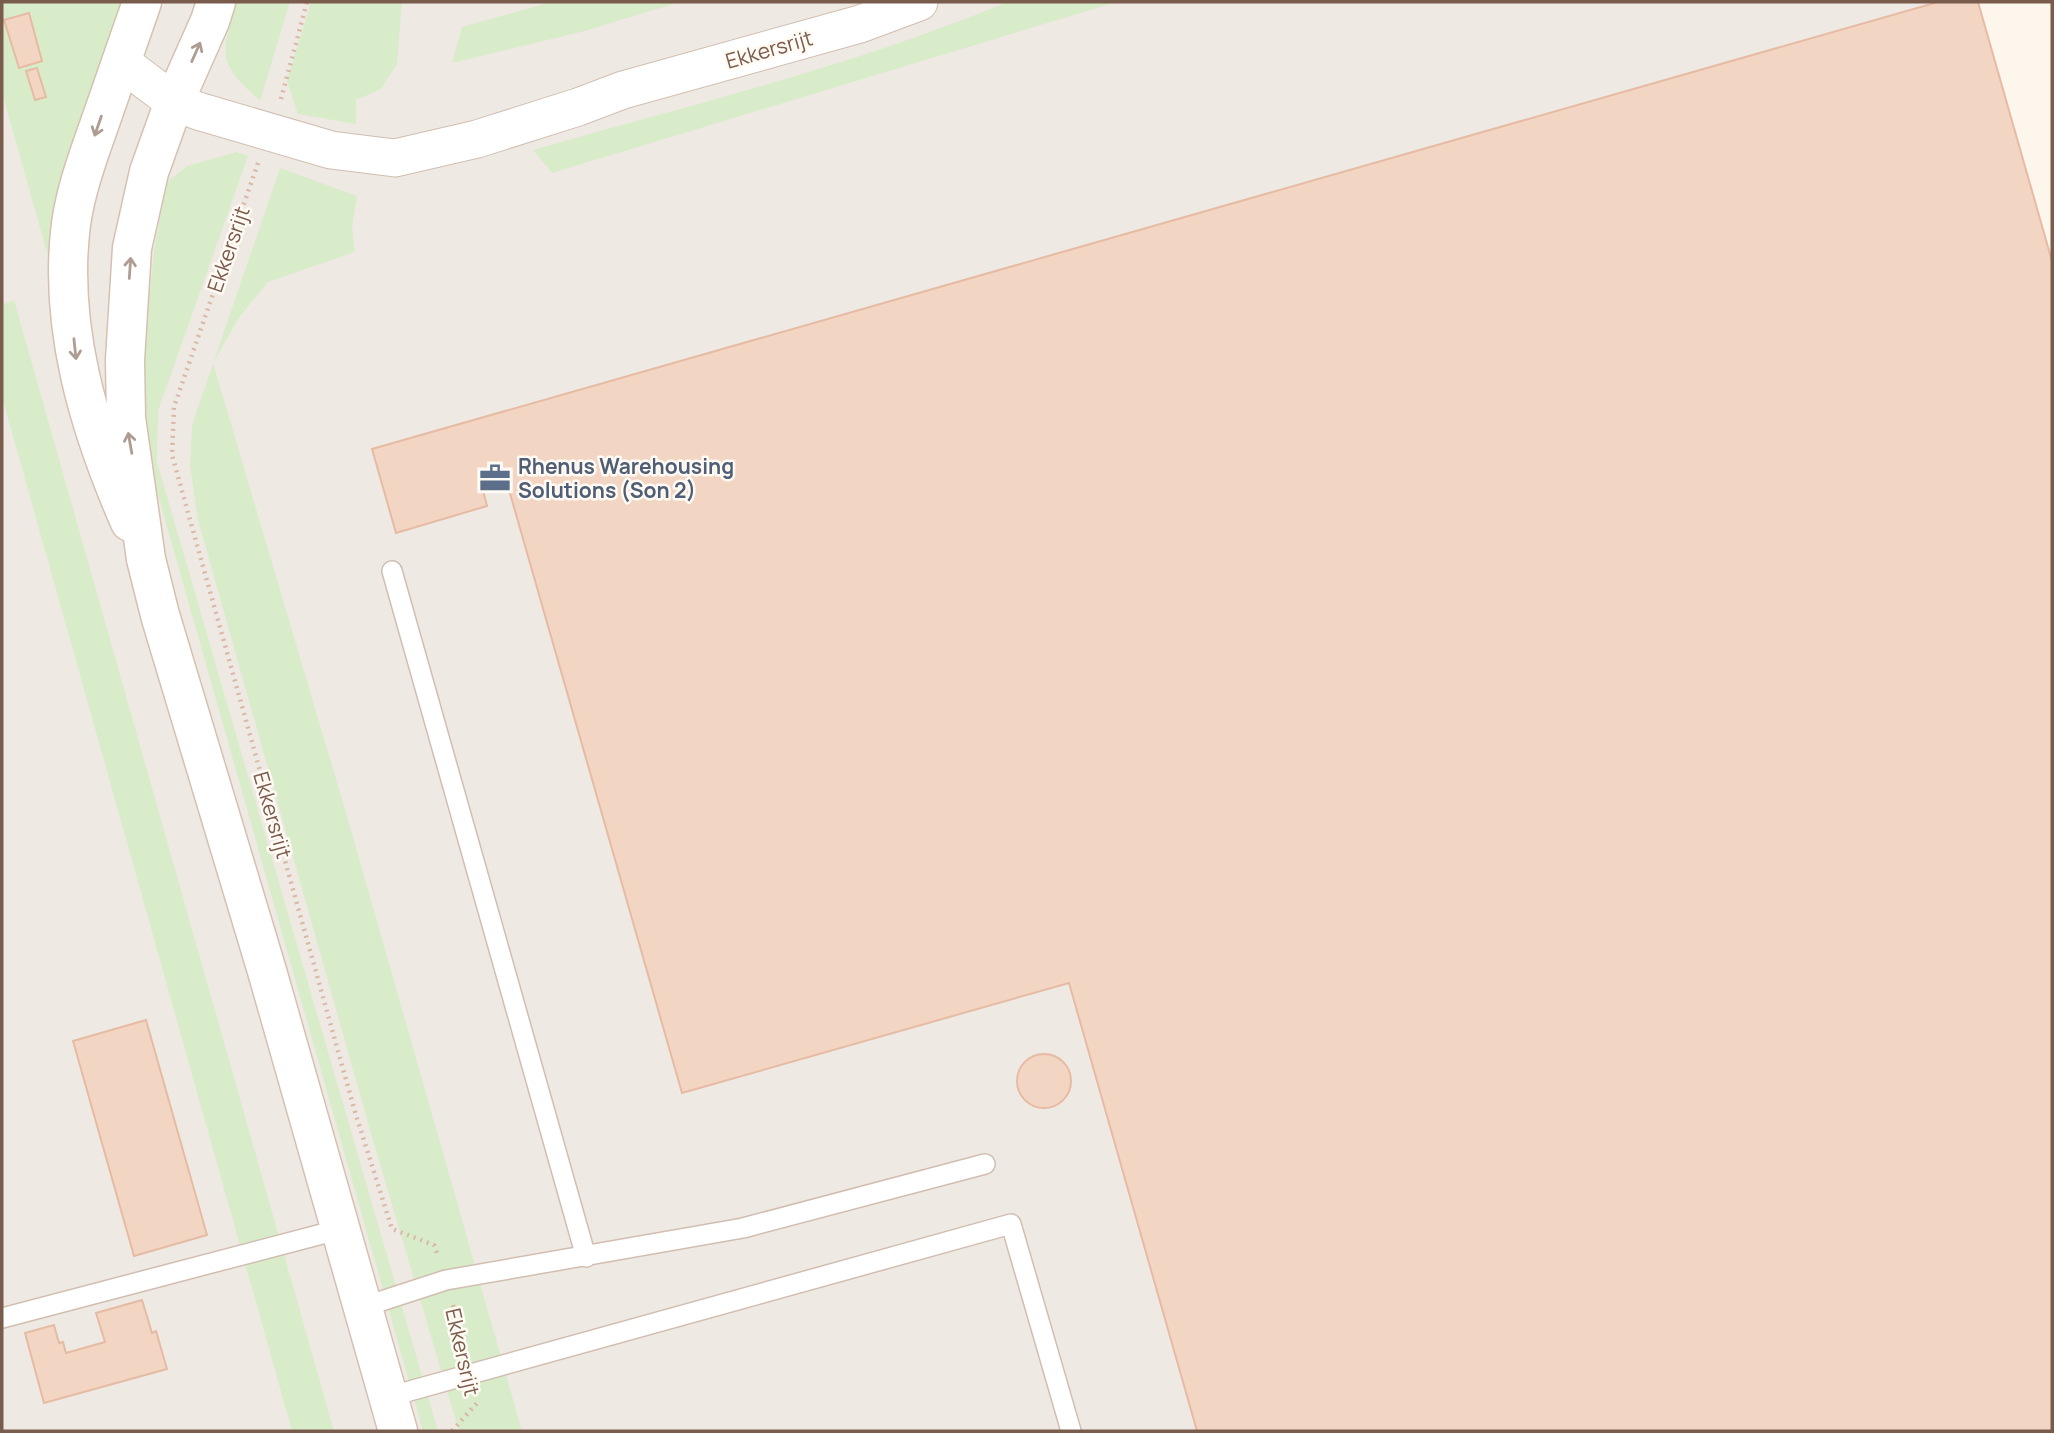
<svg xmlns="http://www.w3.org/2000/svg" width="2054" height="1433" font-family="Manrope,sans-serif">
  <rect width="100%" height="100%" fill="#fdf6ec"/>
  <path fill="#efe9e4" d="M2 2H1950L2052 391V1431H2Z"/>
  <path fill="#d8ecc9" d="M2 2H130L57 288 2 93Z
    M237 2H290L260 101C247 89 230 75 226 57 223 43 233 15 237 2Z
    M311 2H402L397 64 381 89 356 100V124L298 114 287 81Z
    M551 2H680L581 32 452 63 462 27Z
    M1007 2H1117L552 173 533 150C692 104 855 66 1007 2Z
    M237 152 248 156 158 411 157 462 438 1431H423L149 463 141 416 143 358 154 251 167 182 187 166Z
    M280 168 357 196 352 227 355 252 268 282 240 316 213 363 354 840 522 1431H459L372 1137 198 520 190 466 192 425Z
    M14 300 334 1431H292L2 397V305Z"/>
  <path fill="#f3d5c3" stroke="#e6bba3" stroke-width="2" d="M1938 2H1978L2052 261V1431H1197L1069 983 682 1093 507 483 501 485 500 490 496 492 490 488 483 490 487 506 396 533 372 449Z
    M29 13 42 61 19 68 4 20Z
    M37 68 46 97 35 100 26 71Z
    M146 1020 207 1235 134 1256 73 1041Z
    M1017 1081a27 27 0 1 1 54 0a27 27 0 1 1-54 0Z
    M142 1300 152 1333 156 1331 167 1369 44 1403 25 1333 54 1325 59 1343 63 1342 66 1353 105 1342 96 1313Z"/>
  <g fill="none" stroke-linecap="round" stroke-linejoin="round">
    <defs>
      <path id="lane" d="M392 571 586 1257
        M363 1307 446 1280 743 1228 985 1164
        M2 1318 341 1229
        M388 1397 1011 1224 1071 1431"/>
      <path id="street" d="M121 62 174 102 198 111 331 150 395 158 477 139 578 107 623 90 860 24 919 2"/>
      <path id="secondary" d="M216 2 210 21 174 102 149 172 132 248 125 360 126 418 146 559 160 615 267 971 398 1431
        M130 522C89 429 58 326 71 224 76 188 90 151 102 117 115 79 129 40 142 2"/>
    </defs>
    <use href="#lane" stroke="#d1beb0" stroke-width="22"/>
    <use href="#street" stroke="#d1beb0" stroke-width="39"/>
    <use href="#secondary" stroke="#d6c0b0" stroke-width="41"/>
    <path stroke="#d9b8a5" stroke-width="4.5" stroke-dasharray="2 5" stroke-linecap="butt" d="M281 99 307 2
      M258 163 174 407 172 455 355 1112 392 1229 434 1245 438 1256
      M453 1305 465 1350
      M452 1431 477 1403 476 1400"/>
    <use href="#lane" stroke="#fff" stroke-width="19"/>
    <use href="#street" stroke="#fff" stroke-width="37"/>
    <use href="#secondary" stroke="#fff" stroke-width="38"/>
  </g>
  <defs><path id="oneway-shaft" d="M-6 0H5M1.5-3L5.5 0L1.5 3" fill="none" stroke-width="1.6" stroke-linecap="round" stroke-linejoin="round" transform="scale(1.75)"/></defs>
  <g stroke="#af9d94">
    <use href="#oneway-shaft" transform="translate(196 52) rotate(-66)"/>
    <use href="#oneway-shaft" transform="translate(98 126) rotate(109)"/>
    <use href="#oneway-shaft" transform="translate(130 268) rotate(-86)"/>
    <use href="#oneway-shaft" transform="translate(75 349) rotate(84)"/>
    <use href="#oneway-shaft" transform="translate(130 443) rotate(-100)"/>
  </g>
  <defs>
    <symbol id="office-bare" viewBox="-9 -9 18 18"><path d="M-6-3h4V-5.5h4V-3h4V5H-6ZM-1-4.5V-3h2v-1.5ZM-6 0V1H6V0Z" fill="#5c6f8a" stroke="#fffaf3" stroke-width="2.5" paint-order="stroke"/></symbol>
  </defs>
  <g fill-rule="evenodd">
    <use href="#office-bare" x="473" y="456" width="44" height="44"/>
  </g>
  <g text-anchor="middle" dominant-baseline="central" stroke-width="5" stroke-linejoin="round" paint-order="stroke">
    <g font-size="21" fill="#7a5c4d" stroke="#fffaf3">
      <text transform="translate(769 49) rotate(-16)">Ekkersrijt</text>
      <text transform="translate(228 249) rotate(-71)">Ekkersrijt</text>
      <text transform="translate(273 815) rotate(74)">Ekkersrijt</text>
      <text transform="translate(463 1352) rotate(77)">Ekkersrijt</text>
    </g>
    <g font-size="21" font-weight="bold" fill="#4e5e75" stroke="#fffaf3" text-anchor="start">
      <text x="518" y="466">Rhenus Warehousing<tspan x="518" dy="24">Solutions (Son 2)</tspan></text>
    </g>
  </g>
  <rect width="2054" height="1433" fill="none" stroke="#7a5c4d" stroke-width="7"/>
</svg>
